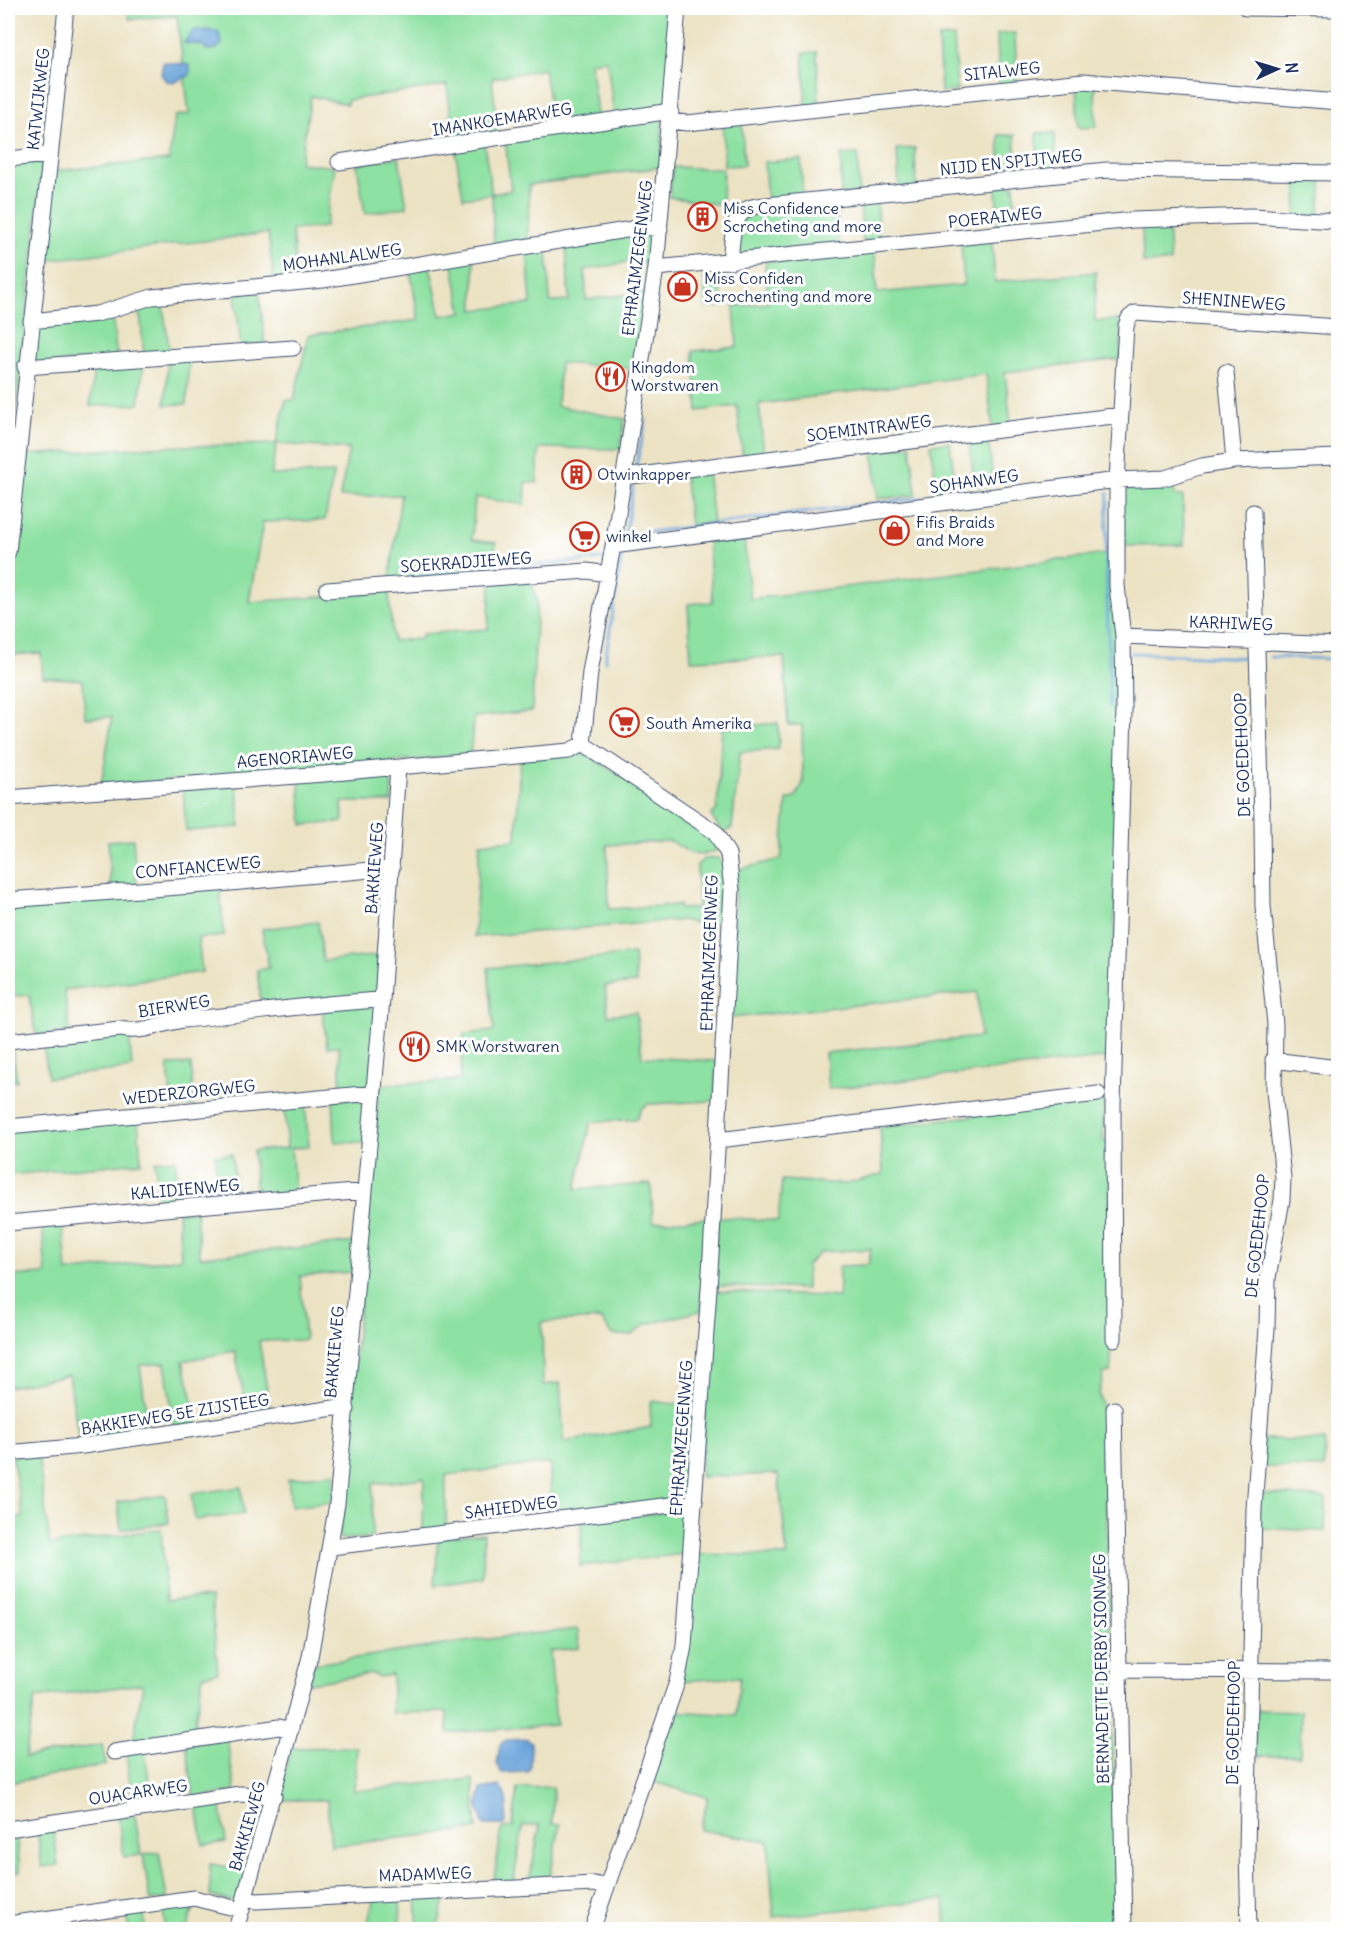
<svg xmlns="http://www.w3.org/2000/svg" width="1346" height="1937" font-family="Delius,sans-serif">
  <rect width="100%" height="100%" fill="#fff"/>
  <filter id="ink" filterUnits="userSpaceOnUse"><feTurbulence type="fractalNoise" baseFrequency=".0167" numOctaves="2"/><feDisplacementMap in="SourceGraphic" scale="12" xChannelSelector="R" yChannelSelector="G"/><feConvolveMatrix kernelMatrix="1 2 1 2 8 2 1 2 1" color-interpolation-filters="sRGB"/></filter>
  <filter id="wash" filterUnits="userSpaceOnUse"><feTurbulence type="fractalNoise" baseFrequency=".008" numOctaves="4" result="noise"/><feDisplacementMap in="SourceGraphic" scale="24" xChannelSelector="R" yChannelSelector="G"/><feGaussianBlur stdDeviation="1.35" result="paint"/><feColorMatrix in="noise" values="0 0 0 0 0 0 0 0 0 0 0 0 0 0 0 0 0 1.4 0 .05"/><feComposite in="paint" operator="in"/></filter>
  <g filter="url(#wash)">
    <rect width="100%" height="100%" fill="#ece3c4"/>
    <path fill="#8de1a2" stroke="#548880" stroke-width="1.5" d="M128 8H674L667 104 614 117 607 60 590 62 598 120 553 127 544 69 492 78 498 134 454 142 447 85 348 100 347 104 311 96 300 163 335 167 325 227 292 230 297 279 274 281 268 233 42 261 52 171 169 160 175 116 189 114 177 16 129 19Z
      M1015 33 1017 85 999 86 997 34Z
      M954 37 957 91 941 92 938 38Z
      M817 52 819 106 806 107 803 53Z
      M1076 85 1095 86 1096 127 1078 128Z
      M662 116V167L529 185 528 241 494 247 492 194 463 198 455 148 484 143 492 194 511 190 505 140Z
      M742 122 744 165 724 166 723 124Z
      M1037 133H1055L1056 173 1038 174Z
      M999 135H1015L1017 177 1001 178Z
      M915 148 916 188H899L897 149Z
      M858 154 859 193 841 194V155Z
      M399 157 407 207 365 214 357 164Z
      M801 159 803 199 767 201 764 162Z
      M8 162H43L13 437 9 438Z
      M673 167 723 169 722 205 669 197Z
      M1297 176 1322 177 1319 217 1296 216Z
      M1014 185 1016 229 998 231 996 186Z
      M877 199 879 243H863L860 200Z
      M837 202 839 247 737 258 736 235 745 213Z
      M1168 223 1170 262 1143 263 1142 225Z
      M645 231 654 236 651 264 629 262 585 270 586 300 647 292 634 369 560 363 557 406 625 419 620 449 539 448 537 483 526 482 525 505 475 497 472 540 496 543 491 576 389 584 401 495 340 497 349 449 277 444 271 475 334 473 325 520 263 522 249 602 389 592 393 641 421 639 422 634 488 629 491 583 531 580 537 601 532 711 474 717 470 755 101 786 112 717 85 718 83 680 43 677 41 653 8 655V596L23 455 151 447 276 444 286 400H294L308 335 419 320 410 270 430 266 441 316 462 312 452 261 474 258V310L531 304 527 251 547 247 550 302 569 301 566 244Z
      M992 241 995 282 1096 272 1095 321 1121 320V359L1005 372 1011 425 993 428 986 374 759 404 764 456 743 458 737 406 698 411 693 351 737 347 734 306 768 303 765 262 875 251 877 293 964 285 961 244Z
      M720 268 722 306 706 307 703 269Z
      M259 291 265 344 241 347 235 294Z
      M162 300 170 353 144 355 141 321 136 305Z
      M112 314 117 358 35 365 34 328Z
      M189 358 187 404 165 405 168 359Z
      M144 361 139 404 90 406 94 365Z
      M988 439 994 485 975 487 969 441Z
      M950 442 956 490 937 493 931 444Z
      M911 445 916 495 878 499 873 450Z
      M707 470 713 522 690 525 684 472Z
      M1155 486H1172L1176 496H1183L1184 545 1120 546 1122 489Z
      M744 538 750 599 1113 553 1120 718 1111 1057 828 1089 825 1053 980 1037 977 992 730 1018 736 870 781 859 787 800 795 798 803 783 802 725H788L784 657 691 660 688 604 713 602 708 542Z
      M778 723 779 749 740 752 732 828 723 833 711 816 717 809 722 728Z
      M576 754 588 755 709 833 718 850 703 855 690 853 670 841 607 845 609 909 679 905 680 909 698 908 697 865 704 859 719 858 725 866V918C713 927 696 924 683 920L474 937 480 843 516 840 520 758Z
      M391 772 392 802H342L343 822 303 825 299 780Z
      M237 785 240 827 186 831 183 789Z
      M133 839 137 886 111 888 108 841Z
      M220 887 224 936 198 938 202 972 64 990 70 1032 36 1035 29 995 8 997V902Z
      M318 922 323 961 381 955 378 997 262 1010 257 970 269 968 262 929Z
      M634 954 636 983 605 986 608 1015 636 1012 642 1057 717 1061 715 1101 648 1104 642 1108 636 1119 591 1122 576 1189 651 1184 653 1222 708 1218 701 1311 647 1324 631 1335H612L601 1319 542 1322 543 1385 560 1383 564 1442 651 1427 650 1403 653 1401 695 1407 689 1497 551 1517 550 1463 446 1475V1528L423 1531 424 1478 373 1484 372 1538 341 1539 339 1536 379 1085 460 1080 464 1034 494 1031 488 968Z
      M378 1002 370 1086 341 1090 339 1046 327 1047 322 1007Z
      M129 1034 132 1068 48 1078 43 1040Z
      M8 1043H12L17 1081 8 1082Z
      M191 1064 194 1106 172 1108 168 1065Z
      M367 1098 366 1143 335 1142 333 1099Z
      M1104 1100 1103 1141H1110L1111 1372 1104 1373 1099 1394 1104 1415 1117 1929H946L944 1899 774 1917 768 1841 700 1830 708 1797 649 1781 673 1711 736 1715 740 1677 682 1681 696 1554 787 1556 778 1474 700 1477 714 1291 839 1297V1266L868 1265 871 1249 821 1252 807 1265 806 1289 713 1286 717 1217 778 1221 782 1180 846 1184 883 1174 880 1127Z
      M305 1102 309 1147 291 1148 295 1193 256 1196 253 1151 287 1148 284 1104Z
      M138 1119 141 1162 10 1175 8 1130Z
      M232 1154 236 1197 219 1199 215 1155Z
      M175 1159 179 1204 159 1205 155 1161Z
      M196 1211 200 1257 355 1242 353 1272 300 1276 305 1340 259 1341 271 1413 248 1417 235 1351 183 1361 199 1424 174 1427 165 1363 140 1365 149 1431 79 1442 69 1375 8 1387V1276L46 1274 42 1223 63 1221 67 1272 181 1258 178 1212Z
      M1263 1439 1325 1441V1468L1261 1467Z
      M38 1454 50 1545 161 1529 166 1600 211 1597 218 1672 203 1675 192 1738 132 1746 143 1684 35 1698 25 1757 102 1745 106 1765 8 1783V1520L23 1517 12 1456Z
      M335 1473 333 1502 291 1507 288 1479Z
      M241 1487 244 1514 195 1520 191 1494Z
      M1258 1493 1326 1498 1325 1531 1257 1528Z
      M165 1495 169 1523 121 1530 118 1502Z
      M688 1510 684 1554 580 1566 582 1521Z
      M484 1533 483 1578 435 1585 438 1538Z
      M578 1629 579 1648 550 1651 556 1725 448 1733 447 1712 392 1713V1675L380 1677 371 1674 308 1683 314 1664 478 1640Z
      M1256 1710 1301 1711 1300 1756H1254Z
      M227 1738 235 1791 194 1798 186 1744Z
      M357 1747 354 1791 473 1779 477 1829 331 1846 327 1800H286L278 1796 291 1748Z
      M145 1750 152 1805 133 1807 126 1753Z
      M553 1787 552 1824H560L549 1882 529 1883 540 1825 523 1826 513 1884 493 1885 502 1828 513 1827 517 1788Z
      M220 1801 226 1842 203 1845 197 1805Z
      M135 1815 141 1855 124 1857 118 1817Z
      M53 1825 58 1865 42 1867 37 1828Z
      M16 1831 20 1872 8 1874V1832Z
      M159 1852 167 1899 150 1901 143 1855Z
      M210 1864 249 1870 238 1903 210 1896Z
      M447 1894 437 1929H418L416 1895Z
      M400 1896 401 1929 366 1930 374 1897Z
      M195 1904 187 1929H166L162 1906Z
      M143 1909 146 1929H129L126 1912Z"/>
    <path fill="#6ba4da" stroke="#436a9c" stroke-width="1.5" d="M194 30 218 31 222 44 216 49 207 50 202 45 184 43Z
      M163 62 190 65V75L175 82 166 81 161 74Z
      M528 1739 531 1742 530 1769 527 1772 502 1773 497 1764 500 1744 507 1740Z
      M499 1786C509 1794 507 1810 506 1822L503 1825H483L478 1806 481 1789Z"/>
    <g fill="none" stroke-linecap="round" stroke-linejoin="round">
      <path stroke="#6ba4da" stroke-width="3" d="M636 466 646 420
        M633 487 625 535 947 495
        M1108 493 1106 556 1110 706
        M419 576 602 559
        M1131 653 1250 658
        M1270 657 1338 659
        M605 661 622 554"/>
    </g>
  </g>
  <g filter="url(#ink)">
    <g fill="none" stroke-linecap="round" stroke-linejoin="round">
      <defs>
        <path id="minor" d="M1246 8 1338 9
          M670 121 687 123 1083 81 1338 102
          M8 159 49 155
          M339 162 664 112 671 113
          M730 262C733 240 729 210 757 206L1107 170 1338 173
          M656 268 1133 220 1252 216 1338 221
          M31 321 97 314 152 297 323 280 644 227 660 229
          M25 367 293 348
          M1226 372 1234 461
          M623 477 1121 415
          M613 546 1117 480 1165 478 1202 466 1234 461 1338 457
          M8 552 66 8
          M327 590 587 571 608 574
          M1123 636 1338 645
          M8 798 324 774 569 751 583 744
          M8 900 231 883 392 868
          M8 1041 120 1029C142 1034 161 1023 183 1020 249 1014 315 1003 382 1000
          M1273 1060 1338 1068
          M8 1127 373 1093
          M718 1140 1098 1094
          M8 1223 365 1191
          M1114 1339 1113 1105 1124 710 1123 636 1117 586V480L1126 326 1129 318 1135 313 1338 327
          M1114 1409 1124 1930
          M8 1453 83 1446 334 1408 347 1409
          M331 1547 695 1502
          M1119 1670 1338 1671
          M114 1752 279 1727 291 1730
          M8 1829 240 1794 274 1796
          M245 1898 256 1901 594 1884 606 1887
          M8 1924 194 1898 242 1910
          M236 1930 310 1657 337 1504 382 1000 398 767
          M592 1930 677 1682 684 1646 709 1289 732 890 728 854 715 832 583 744 590 672 613 546 656 268 678 8
          M1249 1930 1247 1851 1254 1509 1267 1328 1268 1278 1282 1200 1283 1178 1274 1091 1275 1024 1263 906 1262 821 1253 512"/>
      </defs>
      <use href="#minor" stroke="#3a4a6d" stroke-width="17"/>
      <use href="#minor" stroke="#fff" stroke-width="15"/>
    </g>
  </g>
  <defs>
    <symbol id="building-ring" viewBox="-11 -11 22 22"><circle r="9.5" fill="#fff" stroke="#c8321e" stroke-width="1.5"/><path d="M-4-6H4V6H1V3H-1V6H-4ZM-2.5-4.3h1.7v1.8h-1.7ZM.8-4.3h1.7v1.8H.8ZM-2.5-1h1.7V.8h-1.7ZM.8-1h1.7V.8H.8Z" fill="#c8321e"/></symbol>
    <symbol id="shop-ring" viewBox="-11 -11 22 22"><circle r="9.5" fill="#fff" stroke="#c8321e" stroke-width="1.5"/><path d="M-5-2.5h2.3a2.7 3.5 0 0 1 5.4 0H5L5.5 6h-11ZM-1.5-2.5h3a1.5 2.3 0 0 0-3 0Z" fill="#c8321e"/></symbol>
    <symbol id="restaurant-ring" viewBox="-11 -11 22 22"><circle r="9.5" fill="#fff" stroke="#c8321e" stroke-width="1.5"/><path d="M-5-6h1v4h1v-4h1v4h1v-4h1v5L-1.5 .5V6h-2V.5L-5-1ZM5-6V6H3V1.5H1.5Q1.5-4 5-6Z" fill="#c8321e"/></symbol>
    <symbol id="supermarket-ring" viewBox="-11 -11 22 22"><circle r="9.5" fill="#fff" stroke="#c8321e" stroke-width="1.5"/><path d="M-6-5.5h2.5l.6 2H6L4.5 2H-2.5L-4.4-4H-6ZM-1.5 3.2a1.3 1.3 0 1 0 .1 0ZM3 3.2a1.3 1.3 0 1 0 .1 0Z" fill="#c8321e"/></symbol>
  </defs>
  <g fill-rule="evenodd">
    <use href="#building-ring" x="686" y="200" width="33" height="33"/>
    <use href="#shop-ring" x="666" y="270" width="33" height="33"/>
    <use href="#restaurant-ring" x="594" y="360" width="33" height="33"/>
    <use href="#building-ring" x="560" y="458" width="33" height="33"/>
    <use href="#shop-ring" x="878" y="514" width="33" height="33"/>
    <use href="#supermarket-ring" x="568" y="520" width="33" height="33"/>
    <use href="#supermarket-ring" x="608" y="706" width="33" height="33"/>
    <use href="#restaurant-ring" x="398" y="1030" width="33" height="33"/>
  </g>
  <g text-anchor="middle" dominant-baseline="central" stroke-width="6" stroke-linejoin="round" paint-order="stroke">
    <g font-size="16" fill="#1b2f5e" stroke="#fff">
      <text transform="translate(1002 71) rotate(-6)">SITALWEG</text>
      <text transform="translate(38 99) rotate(-84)">KATWIJKWEG</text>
      <text transform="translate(502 119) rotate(-9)">IMANKOEMARWEG</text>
      <text transform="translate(1011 162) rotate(-6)">NIJD EN SPIJTWEG</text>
      <text transform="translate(995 217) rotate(-6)">POERAIWEG</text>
      <text transform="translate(342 257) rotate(-8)">MOHANLALWEG</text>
      <text transform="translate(637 258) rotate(-83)">EPHRAIMZEGENWEG</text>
      <text transform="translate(1234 301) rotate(4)">SHENINEWEG</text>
      <text transform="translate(869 428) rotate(-7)">SOEMINTRAWEG</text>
      <text transform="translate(974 481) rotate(-8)">SOHANWEG</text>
      <text transform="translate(466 562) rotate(-4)">SOEKRADJIEWEG</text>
      <text transform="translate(1231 623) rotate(2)">KARHIWEG</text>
      <text transform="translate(1242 755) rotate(-92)">DE GOEDEHOOP</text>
      <text transform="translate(295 757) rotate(-5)">AGENORIAWEG</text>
      <text transform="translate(198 867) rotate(-5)">CONFIANCEWEG</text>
      <text transform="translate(374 868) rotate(-86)">BAKKIEWEG</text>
      <text transform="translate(709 953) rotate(-88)">EPHRAIMZEGENWEG</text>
      <text transform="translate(174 1006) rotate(-9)">BIERWEG</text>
      <text transform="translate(189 1092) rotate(-6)">WEDERZORGWEG</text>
      <text transform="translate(185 1189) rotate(-5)">KALIDIENWEG</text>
      <text transform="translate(1257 1236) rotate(-84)">DE GOEDEHOOP</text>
      <text transform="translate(334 1352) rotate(-85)">BAKKIEWEG</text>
      <text transform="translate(175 1414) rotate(-9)">BAKKIEWEG 5E ZIJSTEEG</text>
      <text transform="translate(681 1438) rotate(-86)">EPHRAIMZEGENWEG</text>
      <text transform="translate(511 1507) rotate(-7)">SAHIEDWEG</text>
      <text transform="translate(1101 1669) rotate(-91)">BERNADETTE DERBY SIONWEG</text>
      <text transform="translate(1233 1723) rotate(-89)">DE GOEDEHOOP</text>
      <text transform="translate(138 1792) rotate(-8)">OUACARWEG</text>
      <text transform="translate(247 1826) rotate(-74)">BAKKIEWEG</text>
      <text transform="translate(425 1874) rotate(-2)">MADAMWEG</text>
    </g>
    <g font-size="16" fill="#1b2f5e" stroke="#fff" text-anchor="start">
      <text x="723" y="208">Miss Confidence<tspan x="723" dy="18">Scrocheting and more</tspan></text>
      <text x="704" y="278">Miss Confiden<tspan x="704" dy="18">Scrochenting and more</tspan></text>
      <text x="631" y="367">Kingdom<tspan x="631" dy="18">Worstwaren</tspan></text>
      <text x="597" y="474">Otwinkapper</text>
      <text x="916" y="522">Fifis Braids<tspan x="916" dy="18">and More</tspan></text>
      <text x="606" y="536">winkel</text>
      <text x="646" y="723">South Amerika</text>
      <text x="436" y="1046">SMK Worstwaren</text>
    </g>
  </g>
  <rect width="1346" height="1937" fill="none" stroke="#fff" stroke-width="30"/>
  <g transform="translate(1277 69) rotate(86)" stroke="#ffffff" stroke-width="4.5" paint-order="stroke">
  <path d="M0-4.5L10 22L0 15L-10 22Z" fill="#1b2f5e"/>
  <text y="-9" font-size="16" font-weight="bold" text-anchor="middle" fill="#1b2f5e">N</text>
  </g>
</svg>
